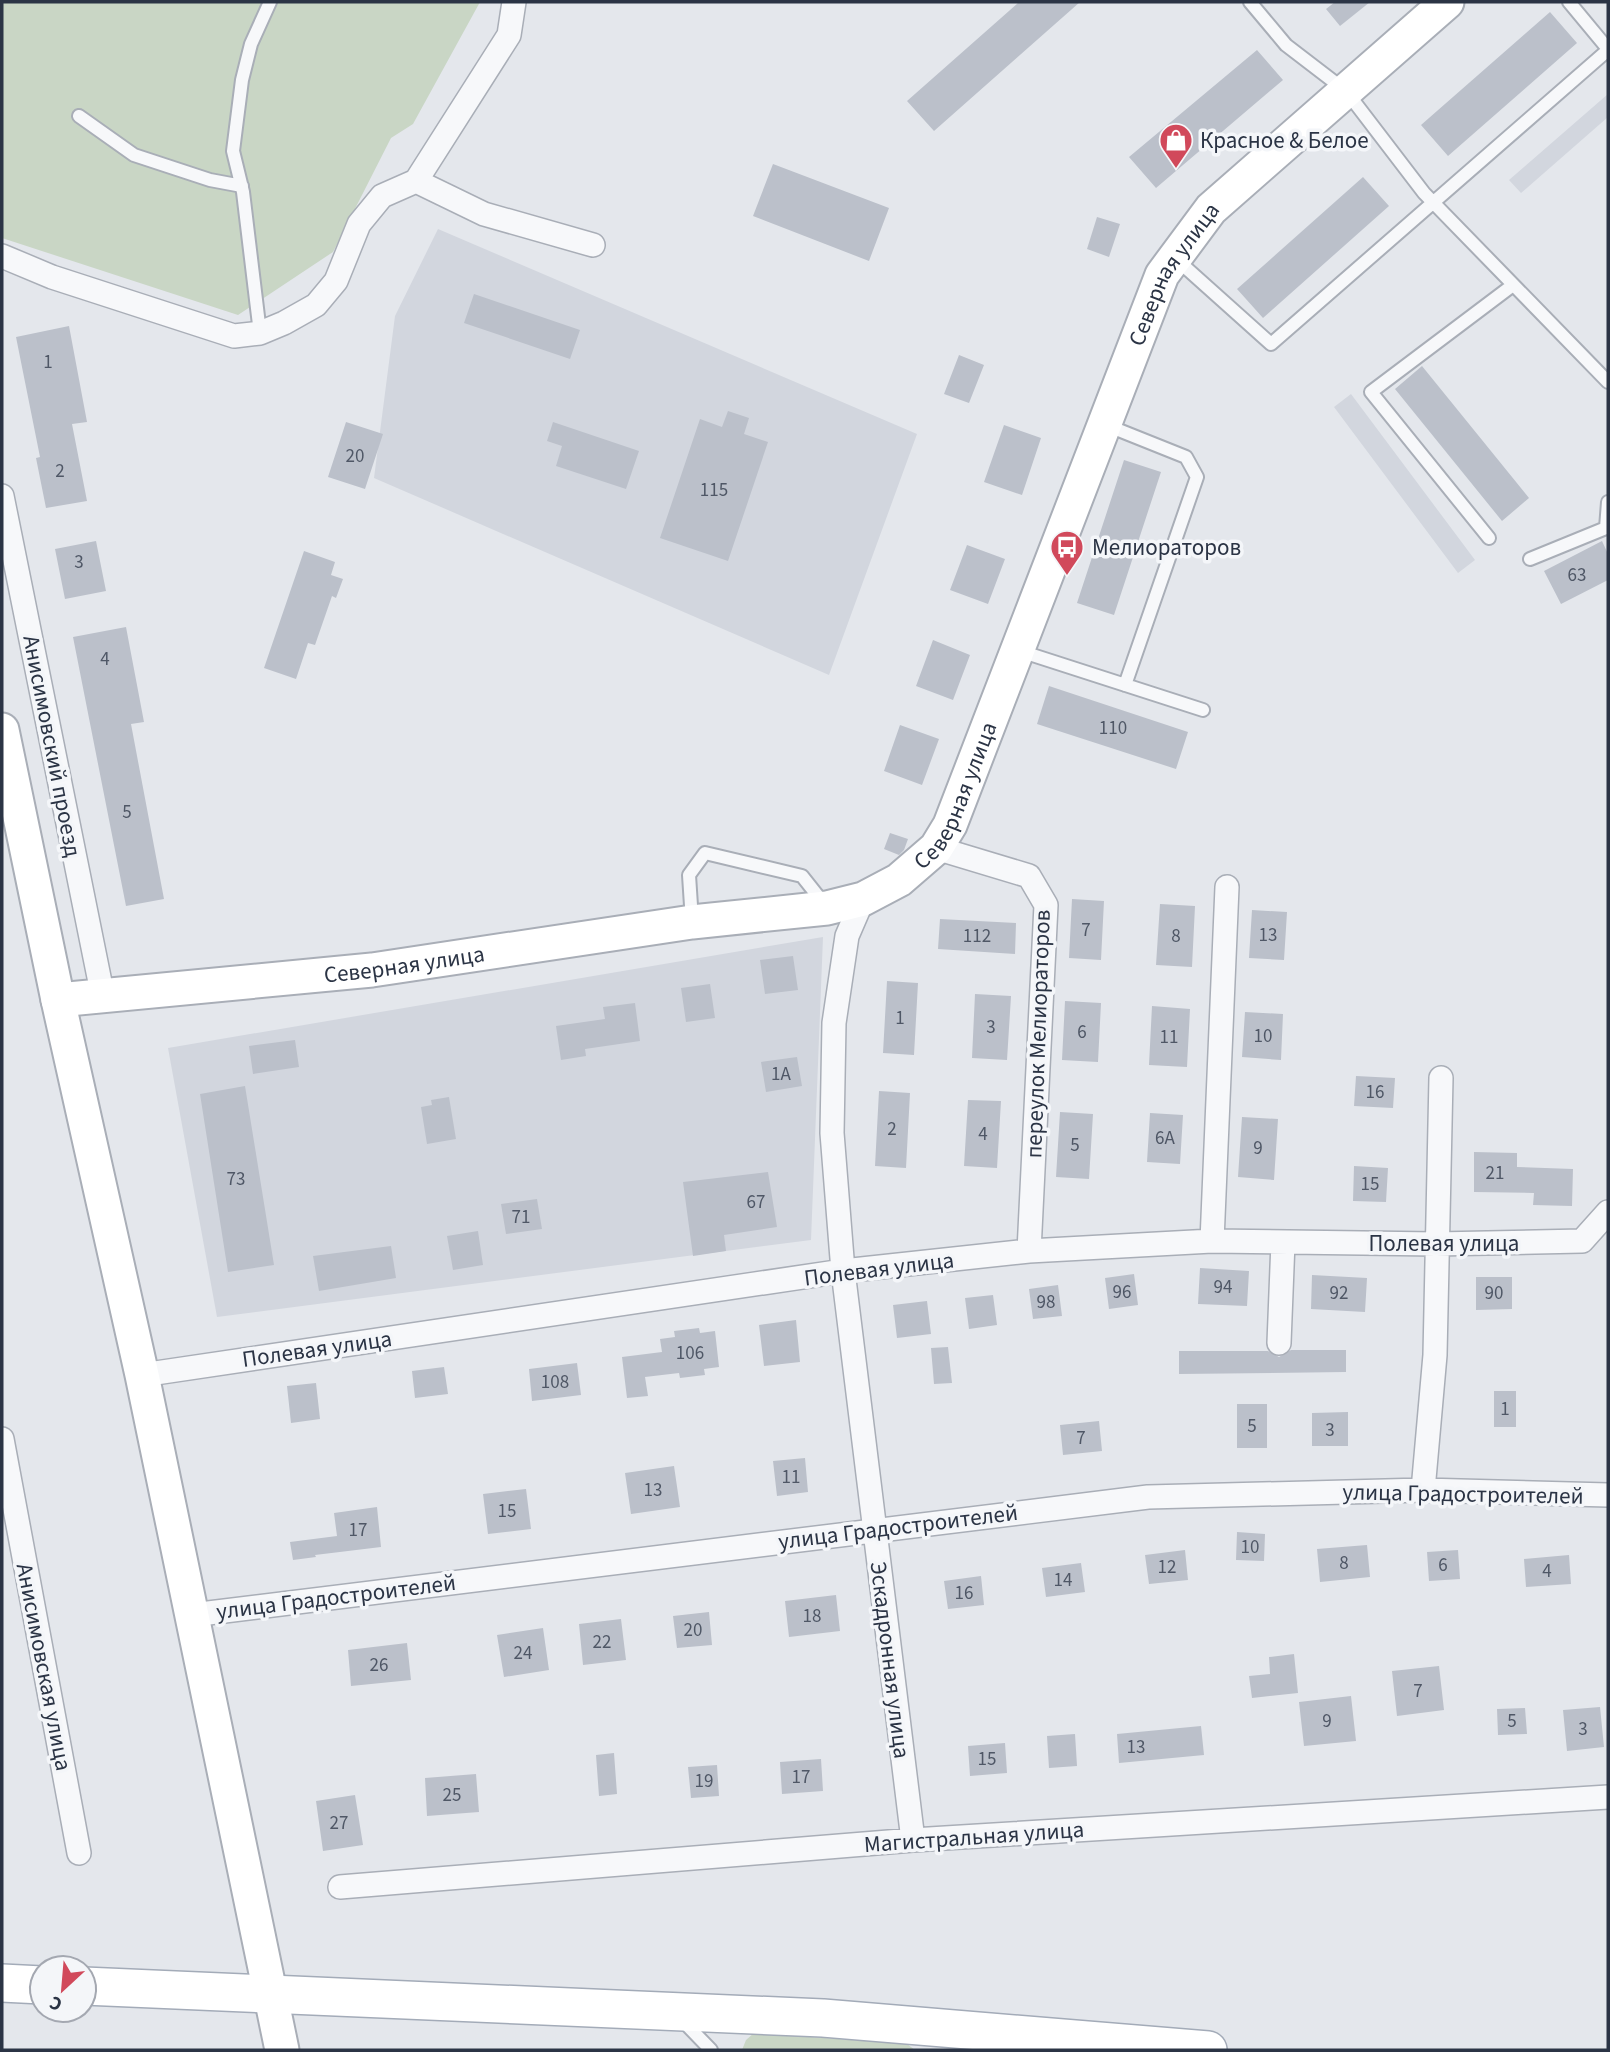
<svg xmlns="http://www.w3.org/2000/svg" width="1610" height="2052" font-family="'Source Sans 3',sans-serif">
  <rect width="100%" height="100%" fill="#e4e7ec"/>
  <path fill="#d2d6de" d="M1608 94V117L1521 193 1509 180Z
    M438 229 917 434 829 675 374 478 395 316Z
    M1351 394 1475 560 1458 573 1334 407Z
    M823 937 811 1240 217 1317 168 1048Z"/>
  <path fill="#c9d6c5" d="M2 2H480L413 124 391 138 333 252 238 315 2 238Z
    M754 2033 907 2044 915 2050H742L746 2040Z"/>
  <path fill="#bbc0ca" d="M1019 2H1080L934 131 907 101Z
    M1335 2H1370L1340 26 1326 9Z
    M1550 12 1577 43 1448 156 1421 125Z
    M1257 50 1283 80 1156 188 1129 157Z
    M773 164 889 208 869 261 753 216Z
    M1363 177 1389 206 1263 318 1237 289Z
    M1097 217 1120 224 1109 257 1087 249Z
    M474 294 580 330 570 359 464 323Z
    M69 326 87 422 72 424 87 501 46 508 36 458 40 457 16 337Z
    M959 355 984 365 969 403 944 394Z
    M1422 366 1529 498 1502 521 1395 389Z
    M728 411 749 418 744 434 768 442 728 561 660 538 700 419 722 427Z
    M346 422 383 434 365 489 328 477Z
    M553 422 639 451 626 489 556 466 562 446 547 441Z
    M1004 425 1041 438 1022 495 984 482Z
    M1124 460 1161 472 1114 615 1077 603Z
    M96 541 106 591 65 599 55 549Z
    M1602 541 1608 554V580L1561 604 1544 571Z
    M967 545 1005 559 988 604 950 590Z
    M304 551 335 562 331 575 343 579 336 598 332 596 315 645 308 643 296 679 264 668Z
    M126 627 144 722 131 724 164 899 126 906 73 637Z
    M933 640 970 655 953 700 916 686Z
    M1049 686 1188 732 1176 769 1037 724Z
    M900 725 939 739 922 785 884 771Z
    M890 833 908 839 904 850 899 855 884 849Z
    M1072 899 1104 901 1101 960 1069 958Z
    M1160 904 1195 906 1192 967 1156 965Z
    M1252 910 1287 912 1284 960 1249 958Z
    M940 919 1016 923 1015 954 938 949Z
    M793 956 798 990 765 994 760 960Z
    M887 981 918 983 914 1055 883 1053Z
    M710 984 715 1018 686 1022 681 988Z
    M975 994 1011 996 1007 1060 972 1058Z
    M1065 1001 1101 1003 1098 1062 1062 1060Z
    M635 1003 640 1041 585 1049 586 1056 561 1060 556 1026 605 1019 603 1007Z
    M1152 1006 1190 1009 1187 1067 1149 1065Z
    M1245 1012 1283 1014 1281 1060 1242 1057Z
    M295 1040 299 1067 253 1074 249 1046Z
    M797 1057 802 1086 766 1092 761 1062Z
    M1356 1076 1395 1078 1393 1108 1354 1106Z
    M245 1086 274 1265 228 1272 200 1094Z
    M879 1091 910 1093 906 1168 875 1166Z
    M449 1097 456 1139 427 1144 421 1107 432 1105 431 1100Z
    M968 1100 1001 1101 997 1168 964 1166Z
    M1060 1112 1093 1114 1089 1179 1056 1177Z
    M1150 1113 1183 1115 1180 1164 1147 1162Z
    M1242 1117 1278 1119 1274 1180 1238 1177Z
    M1474 1152 1517 1153V1167L1573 1169 1572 1206 1533 1205 1534 1193 1474 1192Z
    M1354 1166 1388 1168 1386 1202 1353 1201Z
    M768 1172 777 1227 724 1235 726 1251 693 1256 683 1182Z
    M537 1199 542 1229 506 1234 501 1204Z
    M478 1231 483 1265 453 1270 447 1236Z
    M391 1246 396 1278 319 1291 313 1256Z
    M1200 1268 1249 1271 1247 1306 1198 1304Z
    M1134 1274 1138 1305 1109 1309 1105 1278Z
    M1312 1275 1367 1278 1365 1312 1311 1309Z
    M1476 1277H1512V1309L1476 1310Z
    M1058 1285 1062 1316 1033 1319 1029 1289Z
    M993 1295 997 1325 969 1329 965 1298Z
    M927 1301 931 1334 897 1338 893 1305Z
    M796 1320 800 1362 764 1366 759 1325Z
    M699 1328 700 1333 715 1331 719 1367 704 1369 705 1375 680 1378 679 1373 645 1377 648 1396 627 1398 622 1357 662 1352 660 1339 675 1337 674 1331Z
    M948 1347 952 1383 934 1384 931 1348Z
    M1291 1350H1346V1372L1179 1374V1351H1268L1279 1357Z
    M577 1363 581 1395 532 1401 529 1369Z
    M444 1367 448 1394 415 1398 412 1371Z
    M316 1383 320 1419 291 1423 287 1386Z
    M1494 1391H1516V1427H1494Z
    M1237 1404H1267V1448H1237Z
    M1348 1412V1446H1312V1413Z
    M1099 1421 1102 1451 1063 1455 1060 1425Z
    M805 1458 808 1492 777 1496 773 1461Z
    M674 1466 680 1507 631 1514 625 1473Z
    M526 1489 531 1529 488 1534 483 1494Z
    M377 1507 381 1547 315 1555 316 1557 293 1560 290 1542 337 1536 334 1513Z
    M1237 1532 1265 1534 1264 1561 1236 1560Z
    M1367 1545 1370 1577 1320 1582 1317 1549Z
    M1185 1550 1188 1580 1149 1584 1145 1555Z
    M1458 1550 1460 1579 1429 1581 1427 1552Z
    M1569 1555 1571 1584 1526 1587 1524 1559Z
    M1081 1563 1085 1592 1046 1597 1042 1568Z
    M981 1576 984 1605 948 1609 944 1581Z
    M836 1595 840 1631 789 1637 785 1601Z
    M709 1612 712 1645 677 1648 673 1616Z
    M621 1619 626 1660 583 1665 579 1624Z
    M543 1628 549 1670 504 1677 497 1635Z
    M407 1643 411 1680 351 1686 348 1650Z
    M1294 1654 1298 1693 1252 1698 1249 1676 1270 1674 1269 1657Z
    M1439 1666 1444 1710 1397 1716 1392 1671Z
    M1351 1696 1356 1741 1304 1746 1299 1702Z
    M1600 1707 1604 1747 1567 1751 1563 1710Z
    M1525 1708 1527 1734 1498 1735 1497 1709Z
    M1201 1726 1204 1755 1119 1763 1117 1734Z
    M1075 1734 1077 1766 1049 1768 1047 1736Z
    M1005 1743 1007 1773 970 1776 968 1746Z
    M614 1753 617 1794 599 1796 596 1755Z
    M821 1759 823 1791 782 1794 780 1762Z
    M717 1765 719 1796 691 1798 688 1767Z
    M476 1774 479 1812 427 1816 425 1778Z
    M355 1795 363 1845 323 1851 316 1801Z"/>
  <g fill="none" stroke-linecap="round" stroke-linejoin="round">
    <defs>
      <path id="lane" d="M1250 2 1286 45 1346 91 1424 193 1608 382
        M1569 2 1608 49
        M79 116 134 155 210 180 242 186
        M1175 258 1271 344 1608 50
        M260 333 243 192 233 151 242 80 251 44 270 2
        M1106 425 1186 457 1197 477 1125 685
        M1489 538 1371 392 1513 285
        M1530 559 1606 528 1608 502
        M1020 651 1203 710
        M692 921 689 875 705 853 802 876 825 905
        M683 2021 711 2050"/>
      <path id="street" d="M416 181 509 35 514 2
        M2 256 52 277 234 336 260 333 284 323 316 305 336 281 359 224 382 196 416 181 484 214 593 245
        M2 496 103 997
        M936 848 1029 876 1046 905 1029 1251
        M863 899 847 936 834 1023 832 1133 843 1271 913 1840
        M1212 1241 1227 887
        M1279 1343 1283 1242
        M142 1375 843 1271 1029 1251 1212 1241 1436 1244 1582 1241 1608 1212
        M2 1439 79 1853
        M1423 1490 1435 1355 1441 1078
        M192 1615 1148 1497 1423 1490 1608 1495
        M340 1887 913 1840 1608 1797"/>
      <g id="secondary">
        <path d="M2 730 58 1000 142 1375 282 2050"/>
        <path id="s1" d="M58 1000 372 970 692 922 827 908 863 899 899 880 936 848 950 825 1162 275 1211 209 1447 2"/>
      </g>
      <path id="primary" d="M2 1983 42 1985
        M84 1986 823 2018 1208 2050"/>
    </defs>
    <use href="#lane" stroke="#a9aeb7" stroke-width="16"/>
    <use href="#street" stroke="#a9aeb7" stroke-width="26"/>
    <use href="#secondary" stroke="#a9aeb7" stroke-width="37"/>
    <use href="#primary" stroke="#a3abb8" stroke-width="40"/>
    <use href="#lane" stroke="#f7f8fa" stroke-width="12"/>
    <use href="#street" stroke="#f7f8fa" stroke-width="23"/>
    <use href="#secondary" stroke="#fff" stroke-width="33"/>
    <use href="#primary" stroke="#fff" stroke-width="37"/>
  </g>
  <defs>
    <symbol id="shop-pin" viewBox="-11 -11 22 30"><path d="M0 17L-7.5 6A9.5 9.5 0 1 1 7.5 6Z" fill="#d1495b" stroke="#f4f6f9"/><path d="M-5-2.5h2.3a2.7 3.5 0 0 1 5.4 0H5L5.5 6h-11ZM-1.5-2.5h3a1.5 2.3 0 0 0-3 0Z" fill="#fff"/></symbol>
    <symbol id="bus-pin" viewBox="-11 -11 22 30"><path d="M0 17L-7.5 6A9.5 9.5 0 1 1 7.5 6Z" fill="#d1495b" stroke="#f4f6f9"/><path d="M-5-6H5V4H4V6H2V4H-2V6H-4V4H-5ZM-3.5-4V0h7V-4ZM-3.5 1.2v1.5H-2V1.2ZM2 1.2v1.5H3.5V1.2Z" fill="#fff"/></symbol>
  </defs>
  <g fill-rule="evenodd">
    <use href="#shop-pin" x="1157" y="121" width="38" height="52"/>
    <use href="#bus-pin" x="1048" y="528" width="38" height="52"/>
  </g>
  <g text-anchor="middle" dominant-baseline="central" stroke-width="7" stroke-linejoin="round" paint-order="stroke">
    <g font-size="19" fill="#4f5766">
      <text x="48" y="362">1</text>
      <text x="355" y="456">20</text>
      <text x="60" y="471">2</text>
      <text x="714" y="490">115</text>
      <text x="79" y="562">3</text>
      <text x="1577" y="575">63</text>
      <text x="105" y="659">4</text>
      <text x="1113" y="728">110</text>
      <text x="127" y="812">5</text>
      <text x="1086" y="930">7</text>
      <text x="1268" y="935">13</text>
      <text x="977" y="936">112</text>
      <text x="1176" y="936">8</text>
      <text x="900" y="1018">1</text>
      <text x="991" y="1027">3</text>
      <text x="1082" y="1032">6</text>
      <text x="1263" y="1036">10</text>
      <text x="1169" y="1037">11</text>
      <text x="781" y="1074">1А</text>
      <text x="1375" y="1092">16</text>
      <text x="892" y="1129">2</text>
      <text x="983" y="1134">4</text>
      <text x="1165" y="1138">6А</text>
      <text x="1075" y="1145">5</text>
      <text x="1258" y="1148">9</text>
      <text x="1495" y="1173">21</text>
      <text x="236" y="1179">73</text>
      <text x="1370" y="1184">15</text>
      <text x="756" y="1202">67</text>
      <text x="521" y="1217">71</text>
      <text x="1223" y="1287">94</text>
      <text x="1122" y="1292">96</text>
      <text x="1339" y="1293">92</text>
      <text x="1494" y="1293">90</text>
      <text x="1046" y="1302">98</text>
      <text x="690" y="1353">106</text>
      <text x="555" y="1382">108</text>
      <text x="1505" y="1409">1</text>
      <text x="1252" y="1426">5</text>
      <text x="1330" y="1430">3</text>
      <text x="1081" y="1438">7</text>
      <text x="791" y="1477">11</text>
      <text x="653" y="1490">13</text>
      <text x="507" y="1511">15</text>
      <text x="358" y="1530">17</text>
      <text x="1250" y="1547">10</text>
      <text x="1344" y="1563">8</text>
      <text x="1443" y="1565">6</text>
      <text x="1167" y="1567">12</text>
      <text x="1547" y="1571">4</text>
      <text x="1063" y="1580">14</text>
      <text x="964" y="1593">16</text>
      <text x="812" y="1616">18</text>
      <text x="693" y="1630">20</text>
      <text x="602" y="1642">22</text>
      <text x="523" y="1653">24</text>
      <text x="379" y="1665">26</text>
      <text x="1418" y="1691">7</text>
      <text x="1327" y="1721">9</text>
      <text x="1512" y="1721">5</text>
      <text x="1583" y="1729">3</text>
      <text x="1136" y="1747">13</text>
      <text x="987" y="1759">15</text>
      <text x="801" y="1777">17</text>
      <text x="704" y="1781">19</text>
      <text x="452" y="1795">25</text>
      <text x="339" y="1823">27</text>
    </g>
    <g font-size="23" fill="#2b3445" stroke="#f4f6f9" text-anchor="start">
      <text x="1200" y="140">Красное &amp; Белое</text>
      <text x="1092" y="547">Мелиораторов</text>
    </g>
    <g font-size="23" fill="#2b3445" stroke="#f4f6f9">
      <text stroke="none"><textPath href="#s1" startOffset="1524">Северная улица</textPath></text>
      <text transform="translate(52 746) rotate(79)">Анисимовский проезд</text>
      <text stroke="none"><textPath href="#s1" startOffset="957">Северная улица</textPath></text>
      <text stroke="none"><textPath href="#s1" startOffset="348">Северная улица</textPath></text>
      <text transform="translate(1038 1034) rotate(-88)">переулок Мелиораторов</text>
      <text x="1444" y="1243">Полевая улица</text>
      <text transform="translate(879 1269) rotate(-7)">Полевая улица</text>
      <text transform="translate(317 1349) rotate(-8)">Полевая улица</text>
      <text transform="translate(1463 1494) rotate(1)">улица Градостроителей</text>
      <text transform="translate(898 1527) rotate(-7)">улица Градостроителей</text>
      <text transform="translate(336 1597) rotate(-7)">улица Градостроителей</text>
      <text transform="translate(890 1660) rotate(83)">Эскадронная улица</text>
      <text transform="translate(44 1667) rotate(79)">Анисимовская улица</text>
      <text transform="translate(974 1837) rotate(-4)">Магистральная улица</text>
    </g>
  </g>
  <rect width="1610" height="2052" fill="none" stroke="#2b3445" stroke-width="7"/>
  <g transform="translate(63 1989) rotate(206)"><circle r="33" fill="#f4f6f9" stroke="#a4a8b1" stroke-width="2"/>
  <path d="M0-5L12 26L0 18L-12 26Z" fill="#d1495b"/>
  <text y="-10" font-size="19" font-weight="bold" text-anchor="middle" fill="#2b3445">С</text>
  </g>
</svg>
